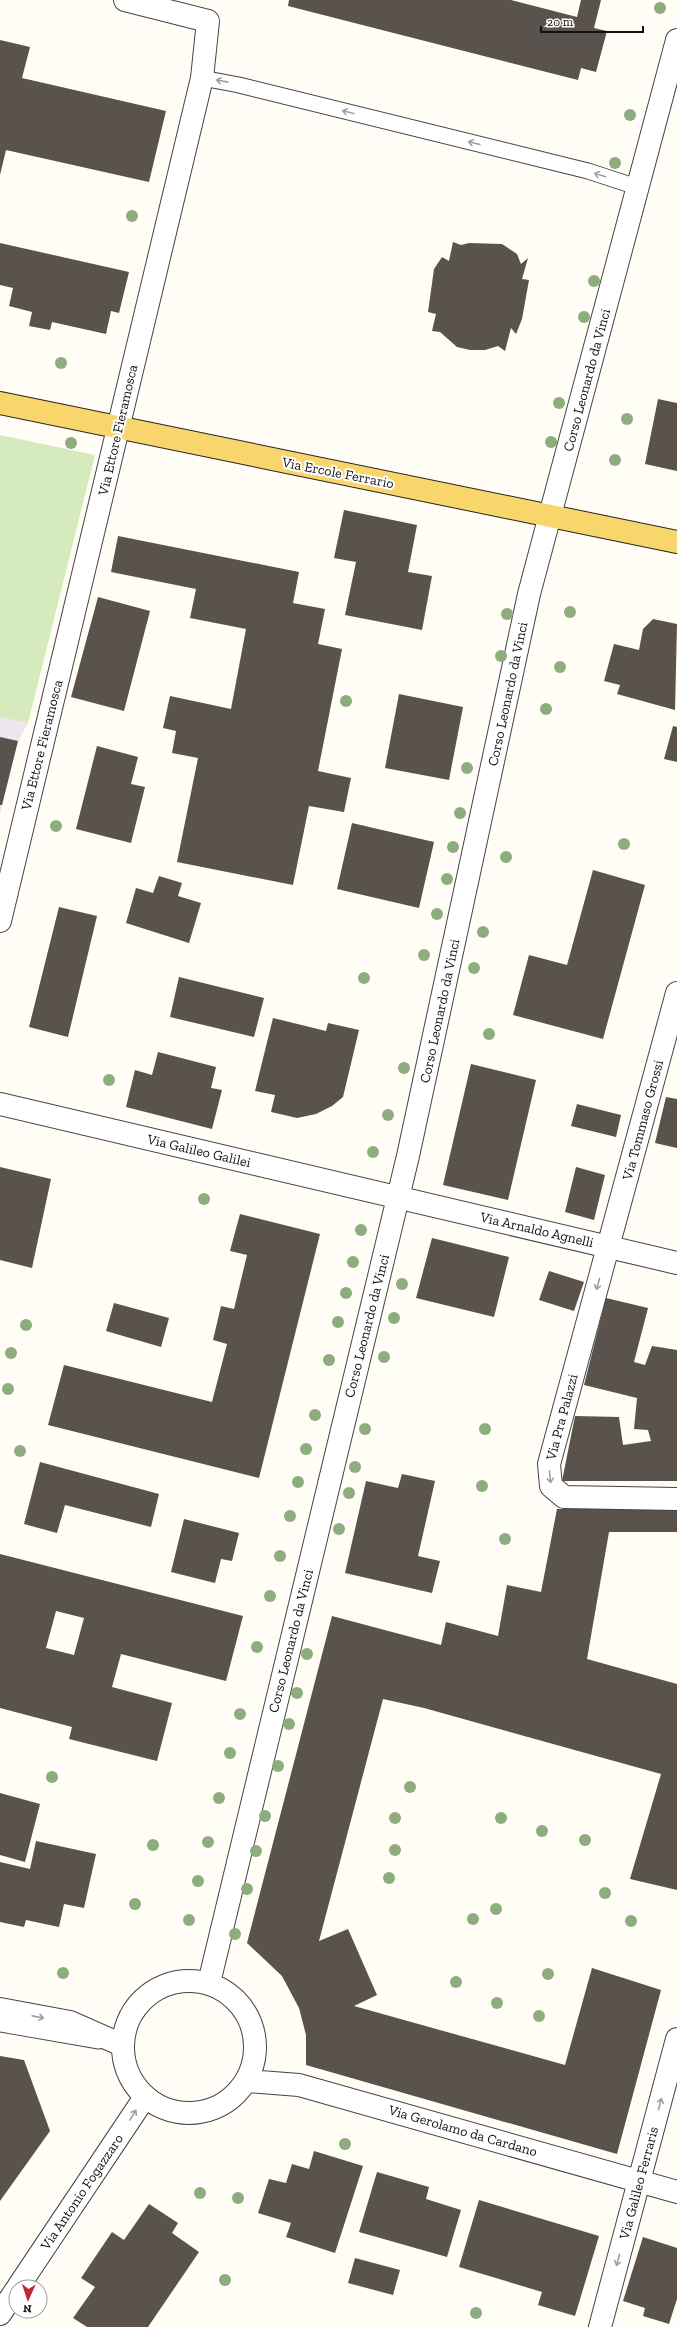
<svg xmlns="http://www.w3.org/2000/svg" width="677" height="2327" font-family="'Zilla Slab',serif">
  <rect width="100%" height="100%" fill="#fffdf5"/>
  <path fill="#eee6ef" d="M0 717 28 723 18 741 0 815Z"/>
  <path fill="#d5ebbd" d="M0 435 95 455 28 723 0 717Z"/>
  <path fill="#5a524d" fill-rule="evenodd" d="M289 0H511L577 17 581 0H601L594 28 607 31 596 72 581 68 578 80 288 6Z
    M0 40 30 47 22 78 166 111 149 182 6 150 0 175Z
    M453 242 461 245 469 243 502 244 517 254 521 264 528 258 522 279 529 280 522 319 516 334 511 328 505 351 498 346 485 350H470L457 347 440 332 432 331 436 314 428 312 434 269 442 257 449 261Z
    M0 243 129 272 119 313 111 311 106 334 52 322 50 330 29 326 32 312 9 306 13 288 0 285Z
    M658 399 677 403V471L645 464Z
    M344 510 417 525 408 572 432 576 422 630 345 615 356 562 334 558Z
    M118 536 299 572 293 603 325 609 318 644 342 649 318 771 351 778 344 812 309 806 293 885 177 862 198 758 172 753 176 731 163 728 170 696 231 709 246 629 190 618 196 589 111 572Z
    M98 597 150 611 124 711 71 697Z
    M653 619 677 624 675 710 617 694 620 685 604 681 614 644 639 650 643 629Z
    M399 694 463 707 449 780 385 768Z
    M673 726 677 727V762L664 759Z
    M0 737 18 741 2 805H0Z
    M97 746 138 757 131 784 145 787 131 843 76 829Z
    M352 823 434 842 419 908 337 889Z
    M593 870 645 885 603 1039 513 1015 529 955 567 965Z
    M159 876 182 883 178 896 201 903 189 943 126 923 136 888 153 893Z
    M59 907 97 916 68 1037 29 1027Z
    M179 977 264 998 254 1037 170 1017Z
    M273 1018 326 1031 328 1023 359 1030 343 1097 332 1106 316 1114 297 1118 271 1112 275 1095 255 1091Z
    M158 1052 216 1067 211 1088 222 1090 212 1129 126 1107 135 1070 152 1075Z
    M471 1064 536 1080 508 1200 443 1185Z
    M666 1097 677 1099V1148L655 1143Z
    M577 1104 621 1115 616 1137 571 1126Z
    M0 1167 51 1179 32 1268 0 1260Z
    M576 1167 605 1175 594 1220 565 1212Z
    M240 1214 320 1234 259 1478 48 1425 64 1365 212 1402 227 1344 213 1340 221 1306 234 1309 247 1255 230 1251Z
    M432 1238 509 1257 494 1317 416 1298Z
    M549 1271 584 1282 574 1311 539 1300Z
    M606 1298 648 1308 634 1362 645 1365 652 1346 677 1350V1481H562L575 1416 619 1417 623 1445 651 1441 648 1430 634 1429 637 1398 584 1385Z
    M114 1303 169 1318 161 1347 106 1331Z
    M40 1462 159 1494 151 1527 65 1505 57 1533 24 1524Z
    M402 1474 435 1481 418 1556 440 1561 432 1593 345 1573 366 1481 398 1488Z
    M613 1508 677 1509V1532H609L587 1659 677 1684V1890L630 1879 661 1774 424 1708 383 1699 319 1941 348 1929 377 1995 354 2006 565 2065 592 1968 661 1990 617 2154 306 2065V2035L299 2008 282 1976 247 1943 332 1616 441 1645 446 1622 498 1636 507 1585 541 1592 557 1509Z
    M184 1519 239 1533 232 1561 221 1559 215 1583 171 1572Z
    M0 1554 243 1616 226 1681 121 1654 112 1687 172 1703 157 1761 69 1739 72 1727 0 1708ZM56 1611 84 1618 74 1655 46 1648Z
    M0 1793 40 1804 25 1862 0 1855Z
    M36 1841 96 1854 84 1908 64 1904 59 1927 26 1920 24 1927 0 1922V1862L30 1869Z
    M0 2056 24 2060 50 2131 0 2201Z
    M314 2151 363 2166 335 2253 286 2237 291 2223 258 2213 269 2179 286 2183 292 2164 309 2169Z
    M377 2172 429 2187 426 2199 461 2210 447 2257 359 2232Z
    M479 2200 599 2236 575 2316 538 2305 542 2292 459 2267Z
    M149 2204 178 2223 172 2233 199 2252 148 2327H87L73 2318 95 2287 81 2278 112 2232 124 2240Z
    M643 2237 677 2248V2299L669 2324 643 2316 645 2308 623 2301Z
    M355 2258 400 2270 393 2295 348 2283Z"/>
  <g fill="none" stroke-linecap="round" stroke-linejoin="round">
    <defs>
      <path id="lane" d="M202 78 239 85 588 171 637 187
        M0 2024 99 2041"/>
      <path id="street" d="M0 921 202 78 208 21 125 0
        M677 993 549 1464 551 1486 564 1497 677 1499
        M0 1104 677 1263
        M123 2047a66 66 0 1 1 132 0a66 66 0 1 1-132 0Z
        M209 1983 408 1156 529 594 677 40
        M0 2009 70 2022 122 2045
        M247 2081 299 2085 677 2192
        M18 2287 145 2097
        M0 2314 16 2290
        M600 2327 677 2039"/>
      <path id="primary" d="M0 403 677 542"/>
    </defs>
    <use href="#lane" stroke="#444" stroke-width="17"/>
    <use href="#street" stroke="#444" stroke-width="24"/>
    <use href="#primary" stroke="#222" stroke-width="24"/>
    <use href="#lane" stroke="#fff" stroke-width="15"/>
    <use href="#street" stroke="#fff" stroke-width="22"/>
    <use href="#primary" stroke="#f9d66b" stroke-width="22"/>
  </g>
  <g fill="#8dad7f">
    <circle cx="660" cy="8" r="6"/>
    <circle cx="630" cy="115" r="6"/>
    <circle cx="615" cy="163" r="6"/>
    <circle cx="132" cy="216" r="6"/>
    <circle cx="594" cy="281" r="6"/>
    <circle cx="584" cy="317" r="6"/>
    <circle cx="61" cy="363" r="6"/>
    <circle cx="559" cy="403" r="6"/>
    <circle cx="627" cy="419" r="6"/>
    <circle cx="551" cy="442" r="6"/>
    <circle cx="71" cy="443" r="6"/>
    <circle cx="615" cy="460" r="6"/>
    <circle cx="570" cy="612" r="6"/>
    <circle cx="507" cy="614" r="6"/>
    <circle cx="501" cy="656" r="6"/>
    <circle cx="560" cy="667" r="6"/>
    <circle cx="346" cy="701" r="6"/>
    <circle cx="546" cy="709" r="6"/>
    <circle cx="467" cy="768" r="6"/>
    <circle cx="460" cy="813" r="6"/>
    <circle cx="56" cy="826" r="6"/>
    <circle cx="624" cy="844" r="6"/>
    <circle cx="453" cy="847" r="6"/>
    <circle cx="506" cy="857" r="6"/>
    <circle cx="447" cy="879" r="6"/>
    <circle cx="437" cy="914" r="6"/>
    <circle cx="483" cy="932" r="6"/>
    <circle cx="424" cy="955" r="6"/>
    <circle cx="474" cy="968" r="6"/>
    <circle cx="364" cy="978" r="6"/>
    <circle cx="489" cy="1034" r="6"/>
    <circle cx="404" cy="1068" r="6"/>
    <circle cx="109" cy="1080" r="6"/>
    <circle cx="388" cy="1115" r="6"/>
    <circle cx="373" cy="1152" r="6"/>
    <circle cx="204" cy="1199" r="6"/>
    <circle cx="361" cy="1230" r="6"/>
    <circle cx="353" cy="1262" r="6"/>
    <circle cx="402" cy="1284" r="6"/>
    <circle cx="346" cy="1293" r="6"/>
    <circle cx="394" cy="1318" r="6"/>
    <circle cx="338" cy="1322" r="6"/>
    <circle cx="26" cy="1325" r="6"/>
    <circle cx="11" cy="1353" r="6"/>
    <circle cx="384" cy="1357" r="6"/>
    <circle cx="329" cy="1360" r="6"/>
    <circle cx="8" cy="1389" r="6"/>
    <circle cx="315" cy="1415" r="6"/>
    <circle cx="365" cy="1429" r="6"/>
    <circle cx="485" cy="1429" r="6"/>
    <circle cx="306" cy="1449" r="6"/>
    <circle cx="20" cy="1451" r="6"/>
    <circle cx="355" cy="1467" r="6"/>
    <circle cx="298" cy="1482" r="6"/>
    <circle cx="482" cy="1486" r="6"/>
    <circle cx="349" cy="1493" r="6"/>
    <circle cx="290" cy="1516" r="6"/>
    <circle cx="339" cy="1529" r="6"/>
    <circle cx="505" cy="1539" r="6"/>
    <circle cx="280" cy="1556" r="6"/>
    <circle cx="270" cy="1596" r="6"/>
    <circle cx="257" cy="1647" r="6"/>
    <circle cx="307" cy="1654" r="6"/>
    <circle cx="297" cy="1693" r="6"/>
    <circle cx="240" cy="1714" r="6"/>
    <circle cx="289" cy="1724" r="6"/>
    <circle cx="230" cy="1753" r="6"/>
    <circle cx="278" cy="1766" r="6"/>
    <circle cx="52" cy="1777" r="6"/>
    <circle cx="410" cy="1787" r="6"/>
    <circle cx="219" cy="1798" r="6"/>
    <circle cx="265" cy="1816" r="6"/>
    <circle cx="395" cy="1818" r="6"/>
    <circle cx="501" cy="1818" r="6"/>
    <circle cx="542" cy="1831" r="6"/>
    <circle cx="585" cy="1840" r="6"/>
    <circle cx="208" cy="1842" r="6"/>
    <circle cx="153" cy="1845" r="6"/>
    <circle cx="395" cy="1850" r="6"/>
    <circle cx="256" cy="1851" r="6"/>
    <circle cx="389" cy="1878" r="6"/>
    <circle cx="198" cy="1881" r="6"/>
    <circle cx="247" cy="1889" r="6"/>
    <circle cx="605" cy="1893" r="6"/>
    <circle cx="135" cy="1904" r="6"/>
    <circle cx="496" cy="1909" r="6"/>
    <circle cx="473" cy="1919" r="6"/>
    <circle cx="189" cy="1920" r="6"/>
    <circle cx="631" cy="1921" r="6"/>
    <circle cx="235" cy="1934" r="6"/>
    <circle cx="63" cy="1973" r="6"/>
    <circle cx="548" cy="1974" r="6"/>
    <circle cx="456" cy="1982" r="6"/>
    <circle cx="497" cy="2003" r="6"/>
    <circle cx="539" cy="2016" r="6"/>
    <circle cx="345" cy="2144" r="6"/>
    <circle cx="200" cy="2193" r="6"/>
    <circle cx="238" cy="2198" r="6"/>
    <circle cx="225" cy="2280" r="6"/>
    <circle cx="476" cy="2313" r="6"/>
  </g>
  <defs><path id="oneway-shaft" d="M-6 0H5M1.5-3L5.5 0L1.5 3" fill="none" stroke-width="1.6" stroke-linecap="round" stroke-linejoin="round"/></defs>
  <g stroke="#a0a0a0">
    <use href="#oneway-shaft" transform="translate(222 81) rotate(-169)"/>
    <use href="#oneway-shaft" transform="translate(348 112) rotate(-166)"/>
    <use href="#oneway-shaft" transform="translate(474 143) rotate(-166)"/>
    <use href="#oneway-shaft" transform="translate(600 175) rotate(-162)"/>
    <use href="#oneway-shaft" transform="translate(598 1284) rotate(105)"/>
    <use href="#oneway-shaft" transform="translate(550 1477) rotate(85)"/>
    <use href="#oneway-shaft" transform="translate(38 2017) rotate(11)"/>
    <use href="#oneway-shaft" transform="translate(660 2104) rotate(-75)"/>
    <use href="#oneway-shaft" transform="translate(133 2115) rotate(-58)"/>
    <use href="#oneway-shaft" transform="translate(618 2260) rotate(105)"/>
  </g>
  <g text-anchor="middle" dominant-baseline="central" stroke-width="4" stroke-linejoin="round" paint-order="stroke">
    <g font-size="14" fill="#111" stroke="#fff">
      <text transform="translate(587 380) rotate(-75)">Corso Leonardo da Vinci</text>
      <text transform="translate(118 430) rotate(-77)">Via Ettore Fieramosca</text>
      <text transform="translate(338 473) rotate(11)">Via Ercole Ferrario</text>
      <text transform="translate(508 694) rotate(-78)">Corso Leonardo da Vinci</text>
      <text transform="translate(42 745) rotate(-76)">Via Ettore Fieramosca</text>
      <text transform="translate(440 1011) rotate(-78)">Corso Leonardo da Vinci</text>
      <text transform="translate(643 1120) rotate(-75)">Via Tommaso Grossi</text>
      <text transform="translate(199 1151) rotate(13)">Via Galileo Galilei</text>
      <text transform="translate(537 1230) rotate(13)">Via Arnaldo Agnelli</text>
      <text transform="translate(367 1326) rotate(-76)">Corso Leonardo da Vinci</text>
      <text transform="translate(562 1417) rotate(-75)">Via Pra Palazzi</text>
      <text transform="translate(291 1641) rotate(-76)">Corso Leonardo da Vinci</text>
      <text transform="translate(463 2131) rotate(16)">Via Gerolamo da Cardano</text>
      <text transform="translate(639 2183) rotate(-75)">Via Galileo Ferraris</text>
      <text transform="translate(82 2192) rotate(-56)">Via Antonio Fogazzaro</text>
    </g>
  </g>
  <g transform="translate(28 2299) rotate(183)"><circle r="19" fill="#ffffff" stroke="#a0a0a0"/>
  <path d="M0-3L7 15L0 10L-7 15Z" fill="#c4262e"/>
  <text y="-6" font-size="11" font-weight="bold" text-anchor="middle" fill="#111111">N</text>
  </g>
  <path d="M541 26v6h102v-6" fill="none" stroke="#111111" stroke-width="2"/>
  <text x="547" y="26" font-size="12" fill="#111111" stroke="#ffffff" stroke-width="3" paint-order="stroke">20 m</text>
</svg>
